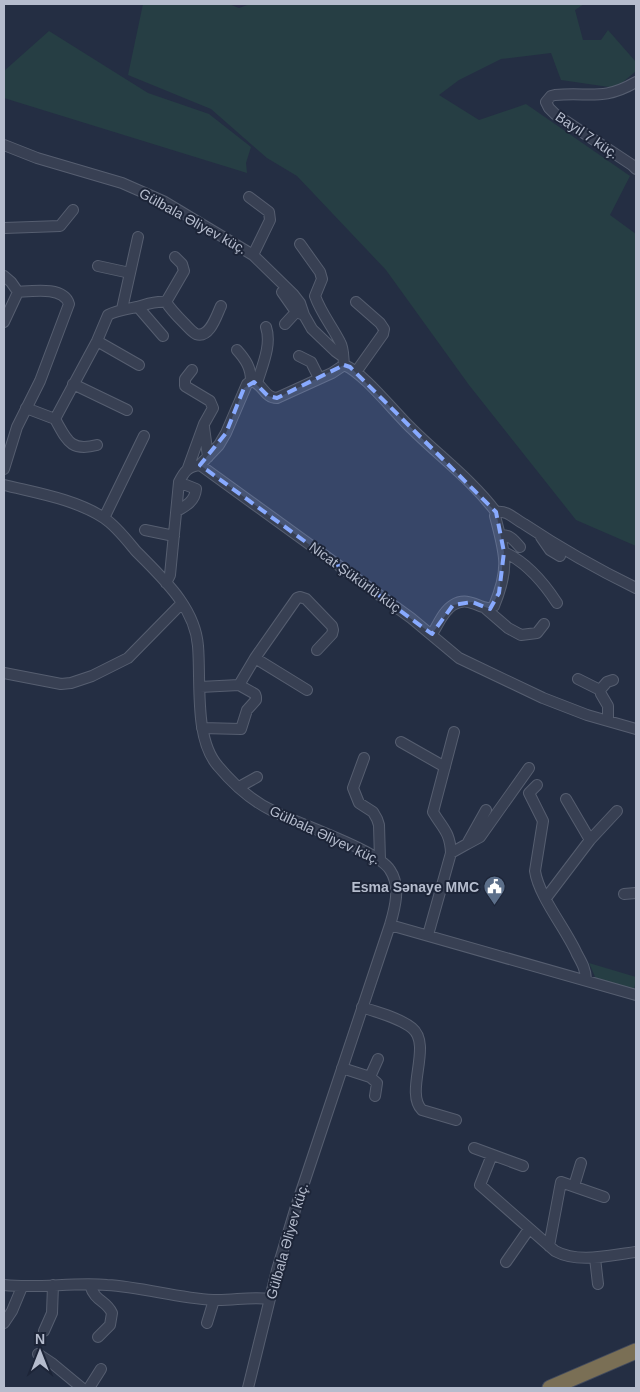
<svg xmlns="http://www.w3.org/2000/svg" width="640" height="1392" font-family="Helvetica,sans-serif">
  <rect width="100%" height="100%" fill="#242e43"/>
  <path fill="#263e44" d="M143 4H229L239 8 250 4H584L575 10 583 40H601L608 30 636 62V71L616 88 561 80 551 53 501 59 459 80 439 95 479 120 526 104 630 176 610 215 636 234V546L576 520 469 385 386 270 297 176 267 158 211 109 128 75Z
    M49 31 148 93 209 114 251 147 246 163 247 173 4 98V71Z
    M589 963 636 977 634 990 596 979Z"/>
  <g fill="none" stroke-linecap="round" stroke-linejoin="round">
    <defs>
      <path id="minor" d="M636 82C603 101 591 92 555 95L551 96 546 102 549 108 555 114 632 165 636 169
        M4 145 37 158 122 183 163 201 253 255 293 294 300 303 304 315 312 329 335 351 342 356
        M249 197 269 212 270 220 253 255
        M4 228 60 226 73 210
        M98 266 130 273
        M4 276 11 282 18 292C32 291 64 286 69 304L40 381 17 427 4 469
        M282 292 296 312 304 315
        M166 302 184 271 182 264 175 257
        M356 302 380 323 384 329 383 334 356 372
        M138 307 163 336
        M122 309 138 237
        M4 322 18 292
        M285 324 296 312
        M97 341 139 365
        M237 350C246 360 251 368 251 381
        M299 356 311 362 319 378
        M344 365C363 372 395 413 411 428 439 456 472 480 496 512L495 516C505 555 510 567 494 606 483 614 471 594 453 605 443 611 438 625 432 634
        M257 383C262 366 272 345 266 327
        M73 384 127 410
        M26 408 55 419C67 440 70 452 97 445
        M55 419 97 341 108 315C117 310 127 309 137 307 148 304 154 301 166 302 171 310 177 316 184 323 188 327 192 332 196 334 210 339 217 314 221 306
        M204 427 208 457
        M200 465 219 445 226 433 247 384 251 381C263 383 264 398 277 398L332 373 344 365C343 357 344 349 340 342 332 326 321 313 315 296L322 279 320 272 300 244
        M188 468 204 424 213 408 210 401 185 386V379L192 370
        M4 485C36 493 75 499 104 518 116 526 126 539 135 550 161 577 195 606 198 646 201 682 194 739 218 766 233 784 252 801 273 811 298 824 378 850 390 870 401 886 395 908 390 925L295 1210 277 1270 248 1388
        M177 511C186 506 195 501 196 489L186 485H179
        M496 512C508 510 514 519 524 524 560 548 597 569 636 588
        M104 518 144 436
        M145 530 174 536
        M500 535C509 534 514 540 520 547
        M541 537 550 550 560 556
        M504 552C526 562 544 583 557 603
        M166 583 170 575 179 482C184 472 188 466 200 465L411 618 459 658 543 698 587 715 636 729
        M486 609 508 628 521 635 537 633 544 624
        M255 658 307 690
        M4 673 61 684 71 683 92 676 128 658 182 603
        M578 679 600 690
        M200 687 239 685 255 658 297 598 300 597 306 599 332 626 333 630 332 634 317 650
        M608 721V706L601 694 600 690 607 682 613 680
        M202 728 241 729 247 710 256 700V697L255 694 239 685
        M401 742 445 767
        M364 758 353 788 359 803 373 812 377 819 379 825 380 860
        M537 785 529 793 543 821 535 871C539 897 566 929 577 954 582 963 586 970 586 980
        M239 787 257 777
        M566 799 590 840
        M467 844 480 837 529 768
        M451 853 467 844 486 810
        M624 894 636 893
        M546 898 590 840 617 811
        M390 925 636 995
        M428 935 451 853C450 832 443 829 433 812L454 732
        M362 1007C378 1013 398 1017 412 1028 433 1045 404 1092 422 1110L456 1120
        M342 1068 370 1077 377 1083 375 1096
        M370 1077 378 1059
        M474 1148 523 1166
        M492 1155 480 1185 555 1251C579 1264 610 1255 636 1252
        M574 1186 581 1163
        M549 1246 561 1182 604 1197
        M595 1258 598 1284
        M506 1262 529 1229
        M4 1285C38 1289 73 1282 107 1285 142 1287 177 1298 213 1300 232 1301 251 1296 270 1299
        M90 1285C95 1302 106 1300 112 1313L110 1325 98 1337
        M4 1323 12 1311 22 1287
        M207 1323 214 1300
        M44 1331 52 1313 53 1285
        M38 1354 53 1364 82 1388
        M89 1388 101 1369"/>
      <path id="highway" d="M550 1388 636 1351"/>
    </defs>
    <use href="#minor" stroke="#565e70" stroke-width="12"/>
    <use href="#highway" stroke="#434b5d" stroke-width="17"/>
    <use href="#minor" stroke="#384053" stroke-width="10"/>
    <use href="#highway" stroke="#7a6f55" stroke-width="15"/>
  </g>
  <path fill="#8af" fill-opacity="0.2" stroke="#8af" stroke-width="4" stroke-dasharray="10 6" stroke-linejoin="round" d="M344 365 350 367 496 512 504 552 499 593 490 609 472 602 453 605 432 634 200 465 226 433 244 388 254 382 268 396 277 398Z"/>
  <defs>
    <symbol id="civic-pin" viewBox="-11 -11 22 30"><path d="M0 17L-7.5 6A9.5 9.5 0 1 1 7.5 6Z" fill="#5c6f8a" stroke="#1d2538"/><path d="M-.6-6.5H3V-4.5H.6V-3L4-1V1h2V6H-6V1h2V-1L-.6-3ZM-1.2 2.5V6h2.4V2.5Z" fill="#fff"/></symbol>
  </defs>
  <g fill-rule="evenodd">
    <use href="#civic-pin" x="482" y="874" width="25" height="34"/>
  </g>
  <g text-anchor="middle" dominant-baseline="central" stroke-width="4" stroke-linejoin="round" paint-order="stroke">
    <g font-size="14" fill="#b5bccd" stroke="#1d2538">
      <text transform="translate(587 135) rotate(34)">Bayıl 7 küç.</text>
      <text transform="translate(193 221) rotate(29)">Gülbala Əliyev küç.</text>
      <text transform="translate(355 577) rotate(36)">Nicat Şükürlü küç</text>
      <text transform="translate(325 835) rotate(25)">Gülbala Əliyev küç.</text>
      <text transform="translate(287 1241) rotate(-74)">Gülbala Əliyev küç.</text>
    </g>
    <g font-size="14" font-weight="bold" fill="#b5bccd" stroke="#1d2538" text-anchor="end">
      <text x="479" y="887">Esma Sənaye MMC</text>
    </g>
  </g>
  <rect width="640" height="1392" fill="none" stroke="#b5bccd" stroke-width="10"/>
  <g transform="translate(40 1352)" stroke="#1d2538" stroke-width="4" paint-order="stroke">
  <path d="M0-4L9 19L0 12L-9 19Z" fill="#b5bccd"/>
  <text y="-8" font-size="14" font-weight="bold" text-anchor="middle" fill="#b5bccd">N</text>
  </g>
</svg>
